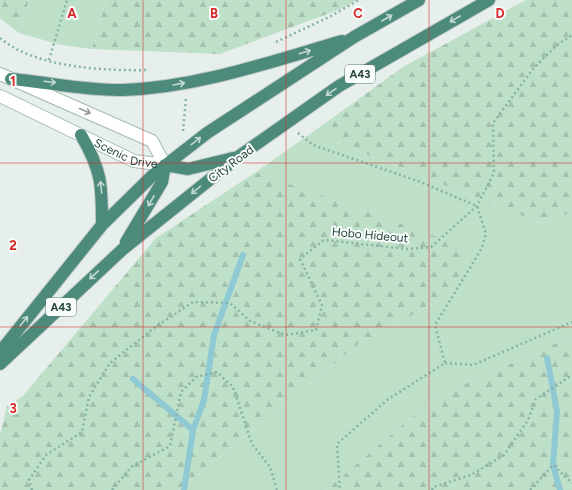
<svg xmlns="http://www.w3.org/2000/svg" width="572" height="490" font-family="Figtree,sans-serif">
  <defs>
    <pattern id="forest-firs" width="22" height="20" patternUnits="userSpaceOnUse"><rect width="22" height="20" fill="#bfe0c8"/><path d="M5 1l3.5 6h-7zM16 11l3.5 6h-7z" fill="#a4c1ad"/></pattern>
  </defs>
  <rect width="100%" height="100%" fill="#e6efeb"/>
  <path fill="#bfe0c8" d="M29 0H106L92 49 61 45 19 33Z
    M331 119 333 141 543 224 572 212V336L436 397 326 490H179L361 342 452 294 470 249 256 172Z"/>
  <path fill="url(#forest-firs)" d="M0 0H29L19 33 0 18Z
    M106 0H357L341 9 220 54 92 49Z
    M526 0H572V212L543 224 333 141 331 119 403 67Z
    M256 172 471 249 452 294 361 342 179 490H0V435L7 406 22 397 156 238Z
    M572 336V490H326L436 397Z"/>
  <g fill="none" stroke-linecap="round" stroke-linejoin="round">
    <path stroke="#8ec9d4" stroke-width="6" d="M547 358 557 411 553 465 560 490
      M133 379 193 430 184 490
      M193 430 204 400 214 335 243 255"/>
    <defs>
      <g id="secondary">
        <path d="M0 74 152 141 165 165"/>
        <path id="s1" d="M0 96 134 161 165 165"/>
      </g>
      <path id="trunk" d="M11 79C47 82 87 91 123 90 199 87 270 62 342 41
        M81 135C102 171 102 185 102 225
        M165 165 188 169 233 158
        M126 242 162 182 165 165
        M0 352 102 225 153 175 207 133 354 37 419 0
        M0 364 123 249 238 157 339 86 489 0"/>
    </defs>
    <use href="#secondary" stroke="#a4bbb3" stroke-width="14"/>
    <use href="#trunk" stroke="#c2cac8" stroke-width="14"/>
    <path stroke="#86b3a5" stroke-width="2.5" stroke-dasharray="2 3" stroke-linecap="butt" d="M0 38C35 68 105 71 149 70
      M276 42 329 17 359 0
      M49 60 67 0
      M183 131 186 98
      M298 133 313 145 418 181 477 206 486 234 482 248 435 325 445 363 387 400 337 444 340 490
      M445 363 473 365 572 322
      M32 490 29 480 46 455 82 432 89 397 110 363 154 328 193 302 230 303 250 321 285 335 316 330 322 305 300 259 324 240 408 249 431 247 477 206 494 173 493 123 533 69 557 45 572 35
      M112 490 131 467 170 446 181 392 196 377 217 372 233 387 252 444 270 467 277 490
      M432 490 433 487 471 475 504 455 528 420 536 399 572 375
      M530 490 553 465 572 483"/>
    <use href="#secondary" stroke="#fff" stroke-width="12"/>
    <use href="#trunk" stroke="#4c8a7c" stroke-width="12"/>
  </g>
  <defs><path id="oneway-shaft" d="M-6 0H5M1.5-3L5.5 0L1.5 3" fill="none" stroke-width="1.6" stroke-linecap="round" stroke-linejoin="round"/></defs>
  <g stroke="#c4d9d4">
    <use href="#oneway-shaft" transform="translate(387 18) rotate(-30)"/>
    <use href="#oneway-shaft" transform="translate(455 19) rotate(150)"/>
    <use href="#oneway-shaft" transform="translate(305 52) rotate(-17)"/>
    <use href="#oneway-shaft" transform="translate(50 82) rotate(7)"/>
    <use href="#oneway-shaft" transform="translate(179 84) rotate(-10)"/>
    <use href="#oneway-shaft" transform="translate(331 92) rotate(145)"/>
    <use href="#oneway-shaft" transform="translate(196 141) rotate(-38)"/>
    <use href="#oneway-shaft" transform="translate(101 187) rotate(-97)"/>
    <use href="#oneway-shaft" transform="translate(196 190) rotate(141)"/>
    <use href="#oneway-shaft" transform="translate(151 201) rotate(120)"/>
    <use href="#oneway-shaft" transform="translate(94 275) rotate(137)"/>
    <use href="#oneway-shaft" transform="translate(24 321) rotate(-51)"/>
  </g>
  <use stroke="#92a09c" href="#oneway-shaft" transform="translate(85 111) rotate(24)"/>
  <path fill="none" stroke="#d62828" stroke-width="1" stroke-opacity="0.55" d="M143 0V490M286 0V490M429 0V490M0 163H572M0 327H572"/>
  <g text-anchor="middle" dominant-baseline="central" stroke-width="4" stroke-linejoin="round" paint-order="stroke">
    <g fill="#f7fbf9" stroke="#637a73" stroke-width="1">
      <rect x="345" y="65" width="30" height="18" rx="3"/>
      <rect x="46" y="298" width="30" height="18" rx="3"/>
    </g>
    <g font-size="11" font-weight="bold" fill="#24423a">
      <text x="360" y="74">A43</text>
      <text x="61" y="307">A43</text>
    </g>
    <g font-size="12" fill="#24423a" stroke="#f7fbf9">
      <text stroke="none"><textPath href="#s1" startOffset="139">Scenic Drive</textPath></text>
      <text transform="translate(231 164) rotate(-37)">City Road</text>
      <text transform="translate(370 235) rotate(5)">Hobo Hideout</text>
    </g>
  </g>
  <g font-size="13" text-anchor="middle" font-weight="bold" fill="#d62828" stroke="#f7fbf9" stroke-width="4" stroke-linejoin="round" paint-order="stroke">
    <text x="72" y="18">A</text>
    <text x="214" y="18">B</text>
    <text x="358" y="18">C</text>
    <text x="500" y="18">D</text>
    <text x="13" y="86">1</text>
    <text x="13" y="250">2</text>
    <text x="13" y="413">3</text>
  </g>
</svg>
